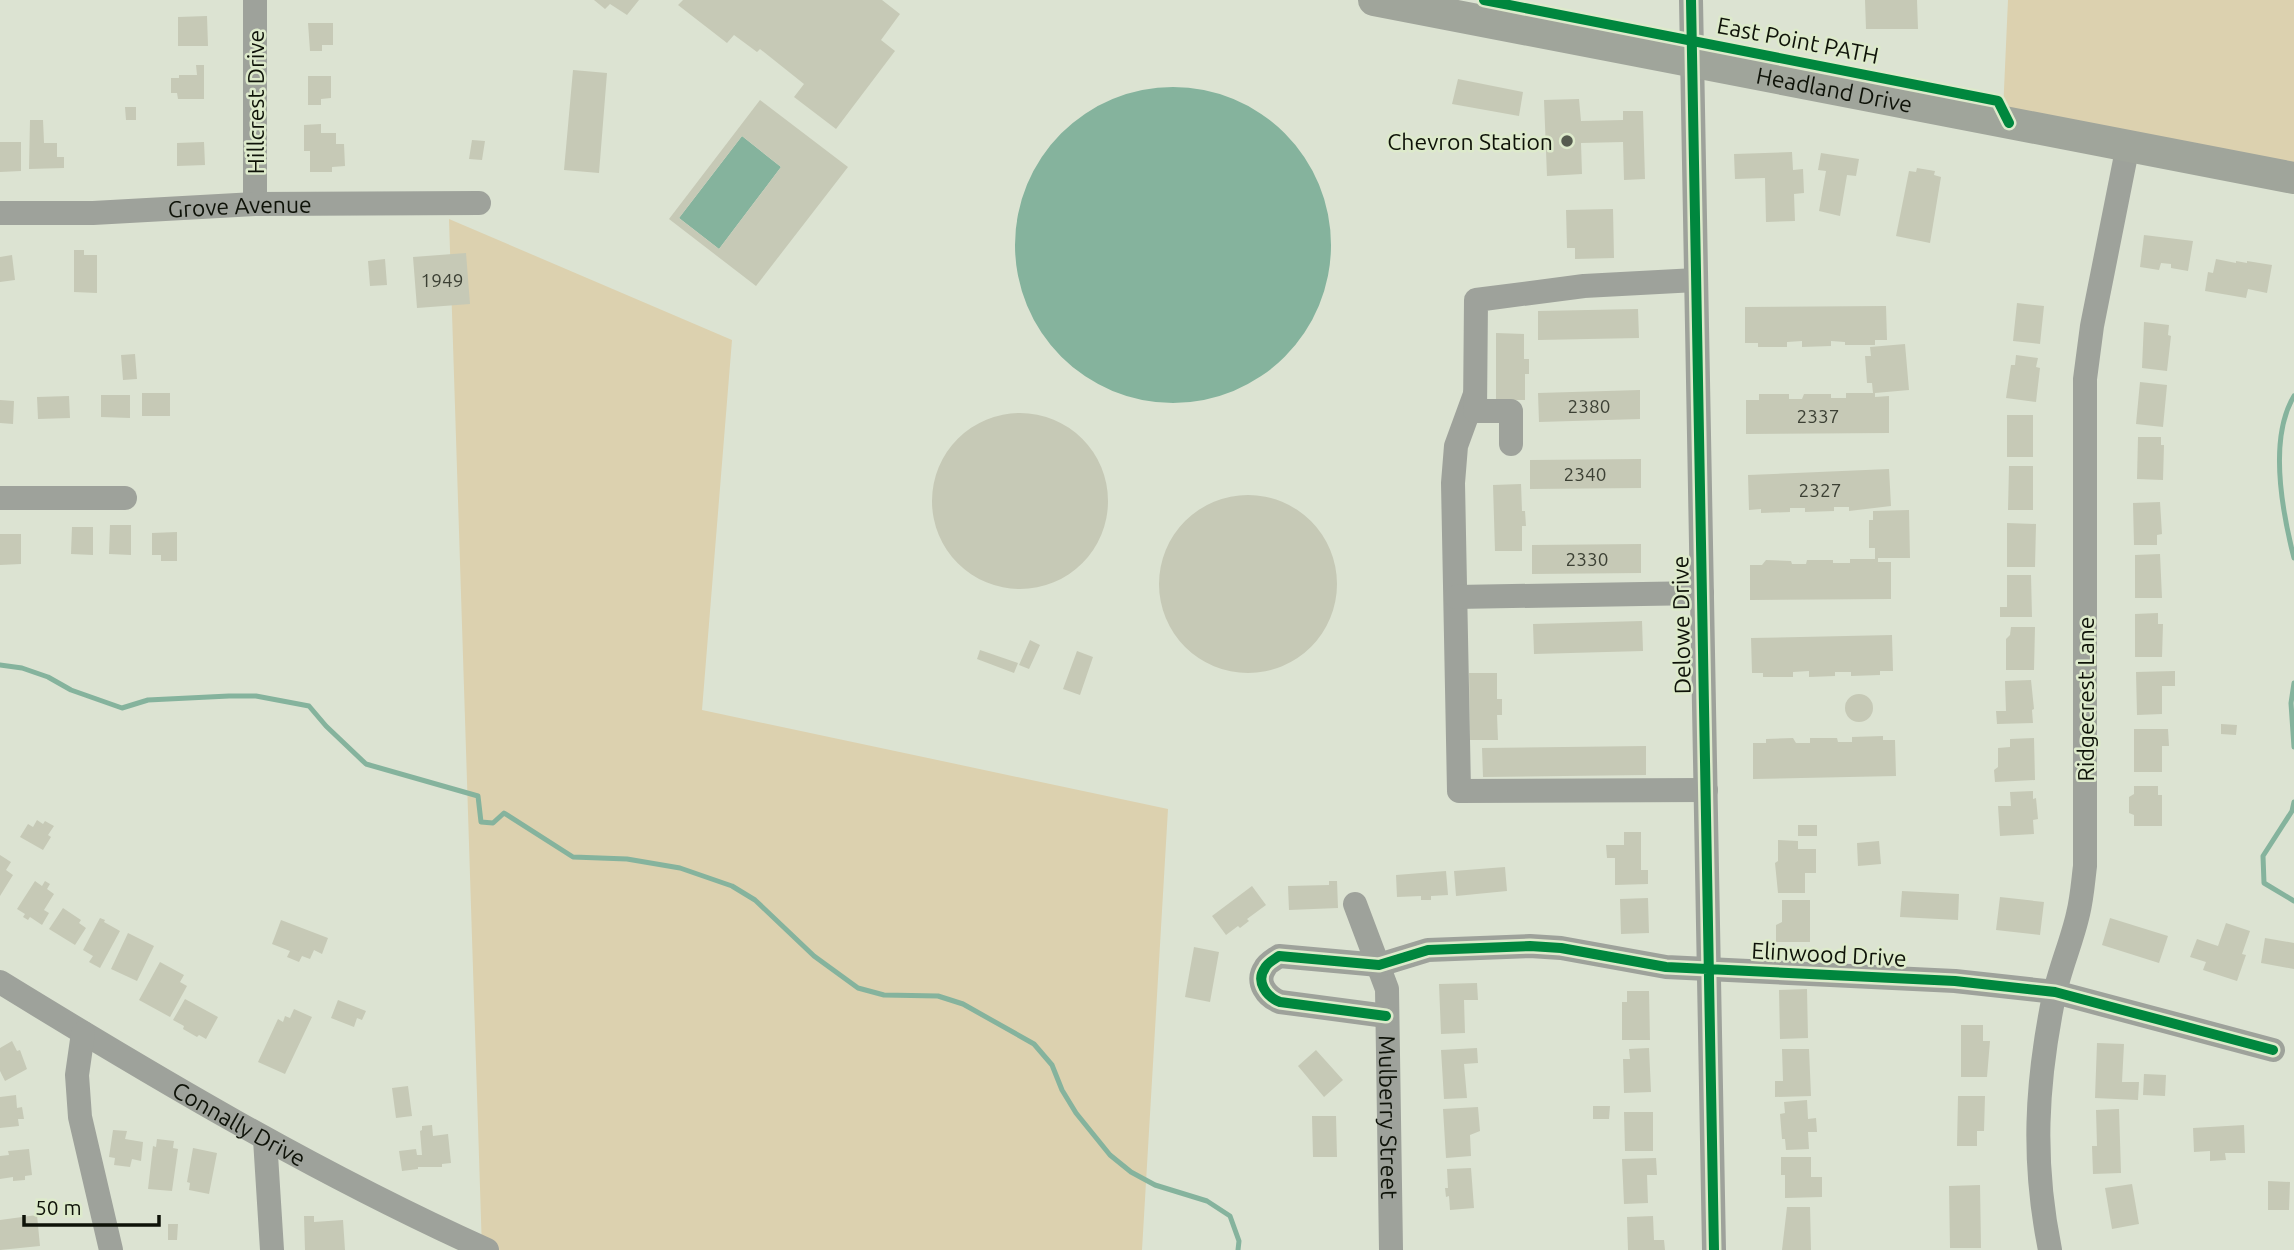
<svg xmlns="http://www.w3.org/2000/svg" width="2294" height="1250" font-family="Ubuntu,sans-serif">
  <rect width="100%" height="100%" fill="#dce3d2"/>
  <path fill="#dcd1af" d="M2008 0H2294V169L2003 112Z
    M449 219 732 340 702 710 1168 809 1142 1250H482Z"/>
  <path fill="#85b39d" d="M1015 245a158 158 0 1 1 316 0a158 158 0 1 1-316 0Z
    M742 136 781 167 719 249 679 218Z"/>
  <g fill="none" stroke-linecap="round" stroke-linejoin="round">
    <path stroke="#85b39d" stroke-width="5" d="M2294 396C2268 439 2282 511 2294 558
      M0 665 22 668 48 677 71 690 122 708 148 700 229 696H256L309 706 326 726 366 764 478 796 481 822 493 823 504 813 573 857 627 859 680 868 732 886 755 900 814 956 858 988 884 995 938 996 963 1004 1034 1044 1052 1065 1062 1090 1076 1113 1110 1155 1131 1172 1155 1185 1207 1201 1230 1216 1239 1241 1238 1250
      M2294 683 2291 703 2294 747
      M2294 802 2292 811 2263 856 2264 883 2294 901"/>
  </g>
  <path fill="#c6c9b6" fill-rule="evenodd" d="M594 0H639L627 15 610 4 605 9Z
    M683 0H882L900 14 881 40 895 51 836 129 794 97 804 84 760 49 757 52 734 35 727 43 678 5Z
    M1865 0H1917L1918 29H1866Z
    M207 16 208 46H178V17Z
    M308 23H333V45H322V51H310Z
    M196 65H204V99H178L177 93H171V78H179V75H197Z
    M573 70 607 73 599 173 564 170Z
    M308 76H331V98L321 99V105H308Z
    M1458 79 1523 92 1519 116 1452 104Z
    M1579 99 1581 121 1623 120V111H1643L1645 179 1624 180 1623 142 1581 143 1582 174 1547 176 1544 100Z
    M760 100 848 167 756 286 669 219ZM742 136 781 167 719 249 679 218Z
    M125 107H136V120H126Z
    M30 120H43L44 143H57V157H64V168L29 169Z
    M321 124V133H336V144H344L345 166 332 167V172H310V151H304V125Z
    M472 140 485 141 482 160 469 159Z
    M0 142H21V171L0 172Z
    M204 142 205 165 177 166V143Z
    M1792 152 1793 170 1803 169 1804 193 1794 194 1795 221 1766 222 1765 178 1735 179 1734 154Z
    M1821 153 1859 159 1856 176 1847 175 1840 216 1819 211 1826 171 1818 170Z
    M1917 168 1935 171 1934 175 1941 177 1930 243 1896 236 1909 171 1916 172Z
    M1613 209 1614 258 1575 259V248H1567L1566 210Z
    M2144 235 2193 241 2188 271 2171 268V264L2161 263 2159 270 2140 267Z
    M74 250H84V255H97V293L74 292Z
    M466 253 470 304 417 308 413 257Z
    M12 255 15 280 0 282V257Z
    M385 259 387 285 370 286 368 261Z
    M2216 259 2236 263V261L2247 263V261L2272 265 2267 293 2248 289 2246 298 2205 291 2208 272 2213 273Z
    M2017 303 2044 306 2040 344 2013 341Z
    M1886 306 1887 340H1875V345H1845V342L1831 341V346L1802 347V341L1787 342V347H1758V343H1745V307Z
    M1638 309 1639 338 1538 340V311Z
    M2144 322 2169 325 2168 335 2171 336 2167 371 2142 368Z
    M1496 333 1524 334V359H1529V374H1525V400H1496Z
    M1905 344 1909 390 1875 393V397L1889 396V433L1746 434V400H1759V394H1789V399H1802L1804 394H1831V398H1846V393H1873L1872 383H1867L1865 356H1871L1870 347Z
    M135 354 137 379 123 380 121 355Z
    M2016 355 2038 358 2036 367 2040 368 2036 402 2006 398 2011 365H2015Z
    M2140 382 2167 385 2163 427 2136 424Z
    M1640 390V419L1539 422 1538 393Z
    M142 393H170V416H142Z
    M101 395H130V418L101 417Z
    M69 396 70 418 38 419 37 397Z
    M0 400 14 401 13 424 0 423Z
    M932 501a88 88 0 1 1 176 0a88 88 0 1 1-176 0Z
    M2007 415H2033V457H2007Z
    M2138 437H2161V445H2164L2163 480 2137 479Z
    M1641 459V488L1530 489V460Z
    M2009 466H2033V510H2008Z
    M1889 469 1891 506 1849 511V507H1834V511L1805 512V508H1790V512L1761 513V509L1749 510 1748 475Z
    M1521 484 1522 511H1525L1526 526H1522V551H1495L1493 485Z
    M1159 584a89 89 0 1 1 178 0a89 89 0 1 1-178 0Z
    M2160 502 2162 534 2157 535V545H2134L2133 503Z
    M1909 510 1910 558H1878V562H1891V599L1750 600V565H1762L1766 560 1791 561 1792 564H1806L1807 560H1833V563H1850V559H1875V548H1869V520H1873V511Z
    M2007 523 2036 524 2035 567H2007Z
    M110 525H131V555L109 554Z
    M72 527H93V555L71 554Z
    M177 532V561H161V555H152V533Z
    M0 534H21V564L0 565Z
    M1641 544V573L1532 574V545Z
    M2160 554 2162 598H2135V555Z
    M2007 575H2031L2032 617H2000V607H2007Z
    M2158 613V624H2163L2162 657H2135V614Z
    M1642 621 1643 651 1534 654 1533 624Z
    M2011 627H2035L2034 670H2006V639L2010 635Z
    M1892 635 1893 671H1880V675L1851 676V672H1835V676L1809 677V671L1793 672V677H1763V673H1752L1751 638Z
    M1030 640 1040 645 1029 669 1019 665Z
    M980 650 1018 663 1014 673 977 659Z
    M1077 651 1093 657 1080 695 1063 689Z
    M2175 671V686H2162V714L2137 715 2136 672Z
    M1469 673H1497V699H1502V715H1497L1498 740H1470Z
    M2031 680 2034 709 2032 710 2033 723 1997 724 1996 711H2006L2005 681Z
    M1845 708a14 14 0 1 1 28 0a14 14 0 1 1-28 0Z
    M2221 724 2237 725 2236 735 2221 734Z
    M2134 729H2168L2169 746H2162V772H2134Z
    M1883 736V740H1895L1896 776 1753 779V743H1766V739L1793 738 1796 743H1810V738H1837L1838 742H1852V737Z
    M2034 738 2035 780 1995 782 1994 770 1998 767V748L2010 747V739Z
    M1646 746V775L1483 777 1482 748Z
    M2134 786H2158V795H2162V826H2134V815L2129 813V797L2134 794Z
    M2033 791V799L2036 798 2038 819 2033 820 2034 834 2000 836 1998 806H2011L2010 792Z
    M37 820 43 824 45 821 54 826 48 835 51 837 43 850 20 837 28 824 33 827Z
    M1798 825H1817V836H1798Z
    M1624 832H1641V870H1648V884L1615 885V858H1607L1606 845H1624Z
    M1778 840 1798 841V849H1816V873H1805V893H1778L1775 863 1778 861Z
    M1879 841 1881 864 1858 866 1857 843Z
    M0 855 11 862 6 870 13 875 0 896Z
    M1505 867 1507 891 1456 896 1454 871Z
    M1446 871 1448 895 1431 896V900H1421V896L1397 897 1396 875Z
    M35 881 42 886 45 881 50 884 47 889 54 894 44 910 49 913 42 925 30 917 28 920 23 917 25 914 17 909Z
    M1329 881H1337L1338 908 1289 910 1288 886 1329 885Z
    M1252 886 1266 905 1247 919 1249 921 1240 928 1238 926 1226 935 1212 916Z
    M1902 891 1959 894 1958 920 1900 917Z
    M2000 897 2044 902 2040 935 1996 930Z
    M1648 898 1649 933 1621 934 1620 899Z
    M1782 900H1810V942H1776V925L1782 922Z
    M63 908 81 920 79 923 86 928 75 945 49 929Z
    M100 918 105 920 104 922 120 931 100 968 89 962 93 956 83 950Z
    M2110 918 2168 936 2159 963 2102 945Z
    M281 920 328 938 322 954 314 950 310 959 302 956 299 962 287 957 290 951 272 944Z
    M2226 923 2250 931 2242 954 2246 955 2237 981 2203 970 2206 962 2190 957 2197 939 2218 946Z
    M128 933 154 946 137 981 111 969Z
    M2265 938 2294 943V969L2261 963Z
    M1194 947 1219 952 1210 1002 1185 997Z
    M160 962 184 975 180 982 187 986 170 1017 139 1000Z
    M1477 983 1478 1000H1464L1465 1033 1441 1034 1439 984Z
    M1807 989 1808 1038 1780 1039 1779 990Z
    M1627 991H1649L1650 1040H1622V1002H1627Z
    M185 999 218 1017 206 1039 199 1035 197 1037 183 1029 184 1026 173 1020Z
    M338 1000 366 1011 362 1020 357 1018 354 1027 331 1018Z
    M294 1009 312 1017 285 1074 258 1062 278 1019 283 1022 285 1016 290 1018Z
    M1961 1025H1983V1041H1990L1987 1077H1961Z
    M12 1041 17 1051 20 1050 27 1069 5 1081 0 1071V1048Z
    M2097 1043 2124 1044 2122 1082H2139L2138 1100 2095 1098Z
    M1477 1048 1478 1063 1464 1064 1467 1098 1444 1099 1441 1050Z
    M1649 1048 1651 1092 1624 1093 1623 1059H1630L1629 1049Z
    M1782 1049H1809L1811 1096 1775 1097V1081H1783Z
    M1316 1050 1343 1080 1324 1097 1298 1066Z
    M2144 1074 2166 1075 2165 1096 2143 1095Z
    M408 1086 412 1116 396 1118 392 1088Z
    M16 1095 17 1108 22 1107 24 1119H18L19 1126 0 1128V1097Z
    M1958 1096H1985L1984 1131H1977V1146H1957Z
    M1807 1100 1808 1119 1816 1118 1817 1132H1808L1809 1149 1786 1150 1785 1139H1782L1780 1114 1785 1113 1784 1102Z
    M1593 1106H1610L1609 1119H1593Z
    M1478 1107 1480 1131 1470 1135 1471 1156 1446 1158 1443 1109Z
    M2119 1109 2121 1173 2093 1174 2092 1146H2097L2096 1110Z
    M1624 1112H1653V1151H1625Z
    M1312 1116H1336L1337 1157H1313Z
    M432 1125 433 1136 448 1134 451 1163 442 1164V1167H418V1169L402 1171 399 1151 416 1149 417 1155H422L420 1131 422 1130V1126Z
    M2244 1125 2245 1153H2225L2226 1160 2210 1161V1151L2194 1152 2193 1128Z
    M113 1130 127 1131 125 1139 143 1142 141 1161 132 1159 130 1167 114 1165 115 1158 109 1157Z
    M157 1139 174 1141 173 1148 178 1149 172 1191 148 1189 153 1146 156 1147Z
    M193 1148 217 1153 209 1194 189 1190 190 1183 187 1182Z
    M29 1149 32 1175 25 1176V1180L13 1181V1177L0 1179V1156L9 1155 8 1151Z
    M1781 1157H1811V1177H1822V1197L1785 1198V1175H1781Z
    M1656 1158 1657 1175H1647L1648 1203 1624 1204 1622 1159Z
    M1471 1168 1474 1208 1450 1210 1449 1196 1446 1197 1445 1188H1448L1447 1169Z
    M2268 1181 2290 1182 2289 1210H2268Z
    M2132 1184 2139 1224 2112 1229 2105 1188Z
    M1980 1185 1981 1248H1950L1949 1186Z
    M1787 1207H1810L1811 1250H1782Z
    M37 1215 40 1246 0 1250V1220Z
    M304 1216H314V1222L343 1220 345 1250H305Z
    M1653 1216 1654 1240H1664L1665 1250H1628L1627 1217Z
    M168 1224H178L177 1240H168Z"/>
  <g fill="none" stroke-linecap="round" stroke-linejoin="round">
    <g stroke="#9ea29b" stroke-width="24">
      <path d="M255 0V204"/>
      <path d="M1691 0 1714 1250"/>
      <path id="s1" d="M0 213H93L255 204 479 203"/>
      <path d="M1475 394 1456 446 1453 483 1459 791 1706 790"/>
      <path d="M1511 444V411H1475L1476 300 1584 286 1696 280"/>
      <path d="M0 498H125"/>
      <path d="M1456 597 1702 593"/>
      <path id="s2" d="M1355 904 1387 989 1391 1250"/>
      <path id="s3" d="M0 982C158 1079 318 1174 487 1250"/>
      <path d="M1386 1016 1280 1002C1267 997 1255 982 1265 968 1267 963 1275 959 1279 956L1379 965 1428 950 1530 946 1561 948 1666 967 1955 981 2055 992 2273 1050"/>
      <path d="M83 1033 77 1075 80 1117 111 1250"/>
      <path d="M265 1139 272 1250"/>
      <path d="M2050 1250C2032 1161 2036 1084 2054 996 2060 968 2072 941 2078 914 2082 898 2083 882 2085 866V379L2092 326 2128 145"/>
    </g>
    <path stroke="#a0a59b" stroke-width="32" id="s4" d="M1374 0 2294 178"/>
    <defs>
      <path id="cycleway" d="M1484 0 1998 101 2009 123
        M1691 0 1714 1250
        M1386 1016 1280 1002C1267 997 1255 982 1265 968 1267 963 1275 959 1279 956L1379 965 1428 950 1530 946 1561 948 1666 967 1955 981 2055 992 2273 1050"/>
    </defs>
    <use href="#cycleway" stroke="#ddeacb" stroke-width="15"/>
    <use href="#cycleway" stroke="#00873e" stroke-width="10"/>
  </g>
  <circle fill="#565b4f" stroke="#ddeacb" stroke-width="2.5" cx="1567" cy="141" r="7"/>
  <g text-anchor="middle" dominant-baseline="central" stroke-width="5" stroke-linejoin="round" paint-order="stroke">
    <g font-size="19" fill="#3c4034">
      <text x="442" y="280">1949</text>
      <text x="1589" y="406">2380</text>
      <text x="1818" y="416">2337</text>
      <text x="1585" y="474">2340</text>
      <text x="1820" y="490">2327</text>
      <text x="1587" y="559">2330</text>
    </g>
    <g font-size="23" fill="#0e1208" stroke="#ddeacb">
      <text transform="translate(1798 40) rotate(11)">East Point PATH</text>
      <text stroke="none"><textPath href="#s4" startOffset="469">Headland Drive</textPath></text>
      <text transform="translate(255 102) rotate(-90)">Hillcrest Drive</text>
      <text stroke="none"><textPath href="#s1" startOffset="240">Grove Avenue</textPath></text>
      <text transform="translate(1681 625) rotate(-91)">Delowe Drive</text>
      <text transform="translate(2085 699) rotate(-90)">Ridgecrest Lane</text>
      <text transform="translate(1829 954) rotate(3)">Elinwood Drive</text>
      <text stroke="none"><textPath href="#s2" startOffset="219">Mulberry Street</textPath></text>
      <text stroke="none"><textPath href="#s3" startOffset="278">Connally Drive</textPath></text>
    </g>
    <g font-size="23" fill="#0e1208" stroke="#ddeacb" text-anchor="end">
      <text x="1553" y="141">Chevron Station</text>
    </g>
  </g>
  <path d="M24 1215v10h135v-10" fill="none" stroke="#0e1208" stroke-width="3.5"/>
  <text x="35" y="1215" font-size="21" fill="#0e1208" stroke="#ddeacb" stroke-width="5" paint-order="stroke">50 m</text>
</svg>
